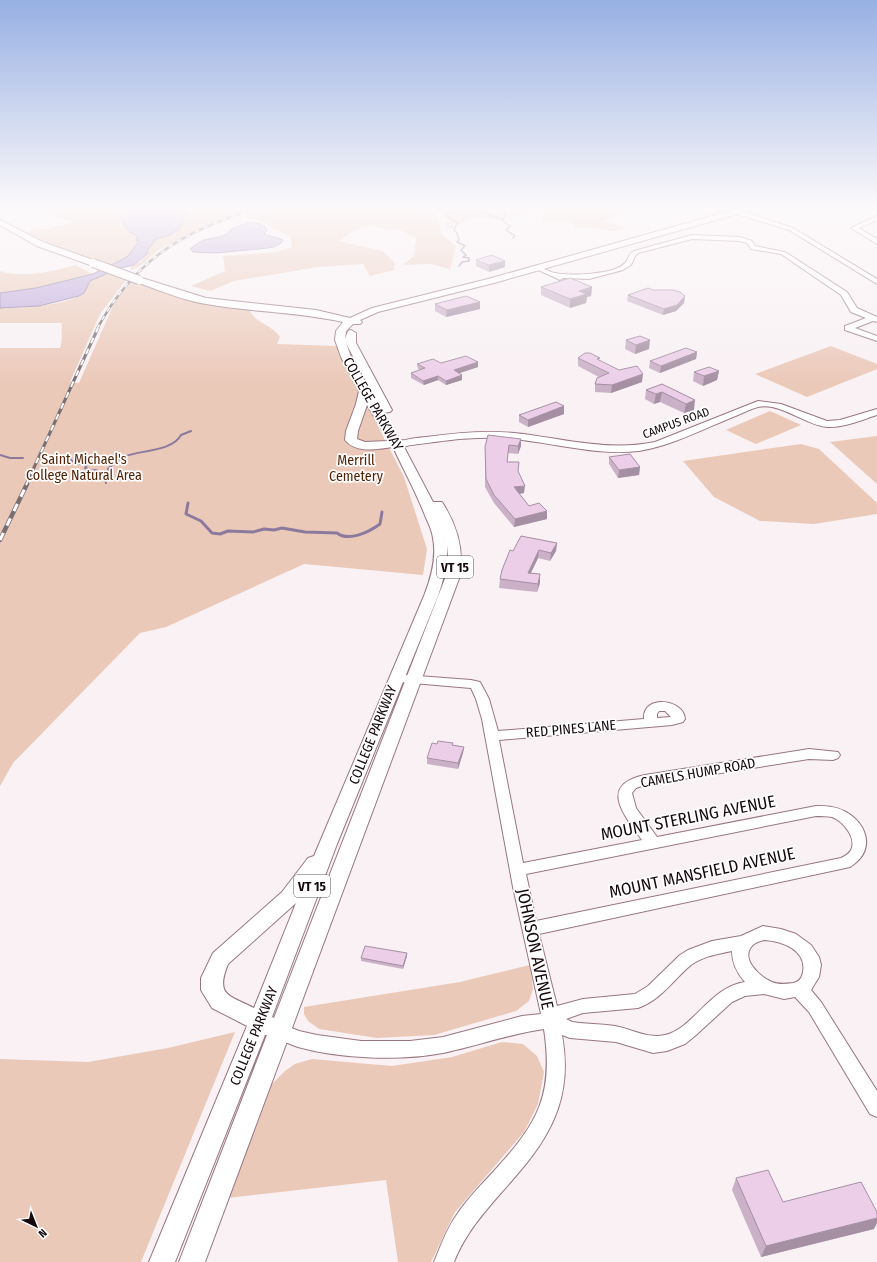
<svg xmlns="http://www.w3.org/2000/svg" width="877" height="1262" font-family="'Fira Sans Condensed',sans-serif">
  <rect width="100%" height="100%" fill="#f9f1f4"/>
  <path fill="#ebc9b9" d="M28 207H126L122 212 124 222 138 236 136 239 139 241 127 257 109 265 49 243 26 232 38 229H48L72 222Z
    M189 207H254C223 218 193 231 164 247 152 253 145 266 131 270V266L140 262 147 254V251L156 239 170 235Z
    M269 207H421L436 214 442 235 456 246 450 269 430 264 403 265 414 256 416 238 398 229C385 232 386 228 374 226 362 223 348 235 339 241L382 251 394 262V270L370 276 363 264 318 267 234 281 210 291 191 286 225 271 223 256 276 252 292 247 290 237 258 220 243 217Z
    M455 207H620L631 211 602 221 626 228 613 231 589 227 576 228 570 221 543 222 542 210 496 220 475 218 447 230 444 224 449 220 441 211 465 214 486 212V210Z
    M75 265 93 274 36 288 0 293V271C24 278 52 272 75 265Z
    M109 273 127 279 100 314 70 382 79 383 113 306 120 295 132 281 186 299 249 309C254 323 273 325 280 337L277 344 337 346 404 477 427 549 423 575 304 564 166 627 140 633 13 763 0 786V348H60C63 340 61 331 62 323H0V308C17 309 67 305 80 295 85 291 86 285 90 281Z
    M831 346 877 364V369L807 397 755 374Z
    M770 411 801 425 756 444 726 430Z
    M877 436V484L830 442Z
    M801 444 819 449 877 503V514L814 524 760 521 714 497 683 461Z
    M530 965 533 989 529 1001 516 1011 434 1035 377 1038 319 1029 308 1021 304 1014V1007L460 982Z
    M235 1032 141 1262H0V1059L88 1062 168 1048Z
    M502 1042 523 1044 537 1056 544 1072 538 1104 524 1132 455 1212 431 1262H398L386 1180 227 1198 269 1087 285 1071 295 1064 312 1059 392 1066 452 1057Z"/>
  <path fill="#beaadb" stroke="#8c7a9e" d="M126 207H189L184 215 182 225 179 229 170 235 156 239 147 251V254L134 265 120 268 90 281 84 293 79 296 39 306 0 308V293L36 288 93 274 127 257 139 241 136 240 138 236 130 232 124 225V222L121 218Z
    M432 207H455L488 211C472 217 447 215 432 207Z
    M251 222 261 224 259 225 265 226 264 227 267 230 264 234C270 237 278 237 283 240L281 243 274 247 268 248 215 253 193 252 190 249C194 246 199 242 204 240 214 237 225 239 231 229Z"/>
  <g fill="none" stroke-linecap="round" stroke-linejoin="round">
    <path stroke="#8c7a9e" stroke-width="1.5" d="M512 207 502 210 505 215 504 219 501 220 510 226 506 230 515 236 513 238
      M447 212 449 214 446 215 457 223 454 230 457 233 459 240 457 242 465 246 461 250 466 255 463 257 469 258V261L462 262 459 266
      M483 213 502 219"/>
    <path stroke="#8c7a9e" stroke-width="2" d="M0 455 10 458H23
      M59 456 67 457 77 464H87L85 468 89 469 90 471 96 470 103 476 106 483
      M98 473 109 471 108 469C112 465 118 459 123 457 139 450 172 452 181 435L191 431"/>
    <path stroke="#8c7a9e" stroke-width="3" d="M188 503 186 514 201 521 212 533 220 534 228 531 253 532 264 529 274 530 282 528 305 532 337 533C349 542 369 532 380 524L382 512"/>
    <defs>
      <path id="minor" d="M713 207 738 210 793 228 877 279V284L789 230Z
        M877 216V220L859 228 877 239V244L851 228Z
        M692 235 740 237 752 241 755 246 785 252 847 292 857 308 877 317V322L873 321 855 328 877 336V341L845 330V326L866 318 851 312 841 295 781 254 751 249 747 243 740 241 692 239 638 253 635 256 631 265 623 270 589 279 563 278 560 280 534 268 537 266C543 268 549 272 555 273 569 276 615 275 625 263 629 259 628 254 634 251Z
        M758 401 781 404 827 421 840 420 877 409V415C861 420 844 428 827 427 805 425 780 402 758 407 750 409 741 414 733 417 703 429 671 446 639 451 597 456 555 443 513 439 477 435 441 441 405 446L400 443C405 438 419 438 426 437 455 433 485 430 514 433 562 438 607 452 655 442Z
        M405 675 471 680 480 682 489 699 498 731 644 719C642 694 684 699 685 719L683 722 672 725 499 740 523 863 642 840C624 815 598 785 645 775L809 749 838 752 840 755 838 758 833 760 809 759 645 785 636 788 632 793 636 808 657 837 816 806C825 806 835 806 844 811 868 823 876 851 850 867L539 934 557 1006 583 999 635 994 648 986 680 955 688 950 712 941 741 936 763 926 781 929 796 934 811 945 819 957 821 965 819 977 811 990 821 1002 877 1091V1117L870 1114 809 1012 795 997 784 999 764 994 745 996 732 1002 696 1035 685 1044 667 1051 653 1053 616 1042 570 1038 562 1035C572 1090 556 1129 520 1171 495 1201 468 1226 454 1262H434C441 1245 447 1228 458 1213 468 1198 482 1184 494 1171 538 1123 554 1095 544 1029 509 1034 477 1046 443 1053 401 1061 340 1059 298 1047 289 1044 281 1040 273 1036L270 1031 273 1026 279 1023 299 1031 317 1035 361 1041H410L443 1037 522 1016 541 1014 513 887 482 719 476 699 471 688 401 682 399 679 401 676ZM659 711H665L671 717 657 718V714ZM816 816C821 816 827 816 832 817 843 821 857 838 851 850 849 854 845 856 841 858L536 921 526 874ZM764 940C782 941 807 950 803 972 802 978 799 982 793 983 786 984 779 985 772 982 760 977 739 958 753 945 756 942 761 941 764 940ZM732 951C732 963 737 973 745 982 710 987 693 1029 665 1035 647 1039 632 1029 615 1026 601 1024 586 1024 572 1022L566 1019 583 1013 638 1008C661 1000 673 980 691 965 703 956 718 954 732 951Z"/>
      <path id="major" d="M744 207H756L755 209 494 283 378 312 360 320 362 322 360 324H353L346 331 345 339 348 331 351 330 356 333V343L392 410 390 412 383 413 400 440 409 441 411 443 409 445 404 447 433 502H442C457 525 464 549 460 576L205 1262H179L267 1035H265L175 1262H149L247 1026 212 1008 201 990V978L213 953 282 892 308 858 314 856 424 596C431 578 437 558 433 538 432 531 429 524 426 518 417 494 404 471 393 447 378 449 356 454 345 440L346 431 356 404 359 391 341 357 335 340 336 331 343 322C298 312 252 312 206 304 182 300 159 290 136 282L135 280 139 277 142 278 206 298 316 310 350 318 372 308 488 279ZM346 343 375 399 351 357ZM367 405 389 441 365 442 357 439 358 431ZM447 544 448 556 446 576 274 1018 272 1017 337 844 438 596C444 578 448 563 447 544ZM296 903 254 1008C229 995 215 996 228 964Z
        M0 220 43 242 96 261 97 263 96 265H90L37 246 0 225Z"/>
    </defs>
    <use href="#minor" stroke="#997682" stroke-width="2"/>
    <use href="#major" stroke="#997682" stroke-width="2"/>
    <use href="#minor" fill="#fff" fill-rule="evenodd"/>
    <use href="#major" fill="#fff" fill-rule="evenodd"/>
    <defs>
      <path id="rail-far2" d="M97 329C136 257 183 232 259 207"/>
      <path id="rail-far1" d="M26 485 98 328"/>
      <path id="rail" d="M0 540 27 484"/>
    </defs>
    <use href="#rail-far2" stroke="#796f73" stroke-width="2.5"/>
    <use href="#rail-far1" stroke="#796f73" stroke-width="3"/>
    <use href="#rail" stroke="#796f73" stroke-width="4.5"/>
    <use href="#rail-far2" stroke="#fff" stroke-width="1.5" stroke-dasharray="5" stroke-linecap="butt"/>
    <use href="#rail-far1" stroke="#fff" stroke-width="2" stroke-dasharray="6" stroke-linecap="butt"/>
    <use href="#rail" stroke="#fff" stroke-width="3" stroke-dasharray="8" stroke-linecap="butt"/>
    <defs>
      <path id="major-bridge" d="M93 263 139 280"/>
    </defs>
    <use href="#major-bridge" stroke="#997682" stroke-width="10" stroke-linecap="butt"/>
    <use href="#major-bridge" stroke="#fff" stroke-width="8"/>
  </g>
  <path fill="#cbb1c8" d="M476 260 505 267 489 272 476 266Z
    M541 287H592L591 296 587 297 586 303 570 308 541 295Z
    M653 290 685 296 684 303 676 311 663 315 627 301 628 295Z
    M480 302V309L446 317 435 311V304Z
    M626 340 649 349 635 354 625 349Z
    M697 352 696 359 660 373 649 368 650 361Z
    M578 358 600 361 642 382 611 393 595 392V384L599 377 578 366Z
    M417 364 478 367 459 373 462 380 446 385 438 380 424 385 411 378V373L420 370 418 369Z
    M719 371 717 380 703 386 693 381 694 372Z
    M662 384 694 410 684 413 660 402 654 404 645 399 646 390Z
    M564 406V414L528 427 519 422V415Z
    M488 435 521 446 518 454 508 453 507 462 518 472 524 493 519 494 529 506 547 519 514 527 494 503 485 487V447Z
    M609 457 640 467 639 475 618 478 609 464Z
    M557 543 556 551 550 561 538 558 531 573 540 574V583L537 592 499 588 500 579 513 551Z
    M453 743V745L464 747 463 753 458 769 427 764V758L437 744Z
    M407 956 403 969 361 961V958Z
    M736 1178 783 1202 874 1229 761 1257 732 1190Z"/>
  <path fill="#a590a3" d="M505 261V267L489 272V265Z
    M592 287 591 296 587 297 586 303 570 308V299L579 291Z
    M685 296 684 303 676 311 663 315 664 309Z
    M480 302V309L446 317 447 310Z
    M650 340 649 349 635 354 636 345Z
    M697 352 696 359 660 373 661 366Z
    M478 362V367L454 375V370Z
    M719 371 717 380 703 386 704 376Z
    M643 374 642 382 611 393 612 385Z
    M462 375V380L446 385V381Z
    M438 376V380L424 385 423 381Z
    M662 392 660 402 654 404 656 394Z
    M695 400 694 410 684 413 686 404Z
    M564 406V414L528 427V420Z
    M521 439V446L518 454V446Z
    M640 467 639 475 618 478 619 470Z
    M525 486 524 493 513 495 514 487Z
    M547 511V519L514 527 515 519Z
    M557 543 556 551 550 561 551 553Z
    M539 550 538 558 527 581 528 573Z
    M540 574V583L537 592 538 584Z
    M464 747 463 753 458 769V763Z
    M407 953V956L403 969V966Z
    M877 1218V1223L874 1229 761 1257 766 1246Z"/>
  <path fill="#eccee9" stroke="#a590a3" d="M492 255 505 261 489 265 476 260Z
    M570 278 592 287 579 291 587 294 570 299 541 287Z
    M648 288 653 290H673L680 292 685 296 677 305 664 309 628 295Z
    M466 296 480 302 447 310 435 304Z
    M640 336 650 340 636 345 626 340Z
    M686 348 697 352 661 366 650 361Z
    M585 353H590L600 358 597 359 619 370 637 366 643 374 612 385 595 384 597 378 609 373 578 358Z
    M466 356 478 362 454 370 462 375 446 381 438 376 423 381 411 373 425 368 417 364 433 359 441 363Z
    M709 367 719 371 704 376 694 372Z
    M662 384 695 400 686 404 662 392 656 394 646 390Z
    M556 402 564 406 528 420 519 415Z
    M488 435 521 439 518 446 509 445 507 462H519L518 471 525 486 514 487 529 506 539 503 547 511 515 519 494 495 486 479 485 447Z
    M630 454 640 467 619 470 609 457Z
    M521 536 557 543 551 553 539 550 528 573 540 574 538 584 500 579 502 570 510 550 513 551Z
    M438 741 453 743 452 745 464 747 458 763 427 758 432 743 437 744Z
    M365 946 407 953 403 966 361 958Z
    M768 1170 783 1202 861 1182 877 1212V1218L766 1246 736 1178Z"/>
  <linearGradient id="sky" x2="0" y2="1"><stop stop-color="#97b0e3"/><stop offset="0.54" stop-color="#fcf9fa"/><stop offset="1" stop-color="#fcf9fa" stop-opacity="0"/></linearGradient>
  <rect width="877" height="384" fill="url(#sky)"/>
  <g text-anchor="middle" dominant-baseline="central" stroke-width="3.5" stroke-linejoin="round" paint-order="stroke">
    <g font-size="12" fill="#16090e" stroke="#fff">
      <text transform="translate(676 423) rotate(-20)">CAMPUS ROAD</text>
    </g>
    <g fill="#fff" stroke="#5c5356" stroke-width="1">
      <rect x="437" y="556" width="36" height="22" rx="3"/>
      <rect x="294" y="875" width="36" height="22" rx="3"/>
    </g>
    <g font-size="13" font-weight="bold" fill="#16090e">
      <text x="455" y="567">VT 15</text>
      <text x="312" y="886">VT 15</text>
    </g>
    <g font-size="14" fill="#16090e" stroke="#fff">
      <text transform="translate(373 404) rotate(60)">COLLEGE PARKWAY</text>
      <text transform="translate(571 729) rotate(-5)">RED PINES LANE</text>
      <text transform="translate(373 735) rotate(-68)">COLLEGE PARKWAY</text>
      <text transform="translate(698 773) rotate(-10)">CAMELS HUMP ROAD</text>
      <text transform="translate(254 1036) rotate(-68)">COLLEGE PARKWAY</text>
    </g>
    <g font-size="14" fill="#532205" stroke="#fff">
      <text x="84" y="459">Saint Michael's<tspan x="84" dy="16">College Natural Area</tspan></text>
      <text x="356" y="460">Merrill<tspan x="356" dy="16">Cemetery</tspan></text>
    </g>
    <g font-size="17" fill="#16090e" stroke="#fff">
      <text transform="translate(688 818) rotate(-11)">MOUNT STERLING AVENUE</text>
      <text transform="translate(702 873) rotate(-12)">MOUNT MANSFIELD AVENUE</text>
      <text transform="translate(535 949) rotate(78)">JOHNSON AVENUE</text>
    </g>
  </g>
  <g transform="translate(36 1226) rotate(137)" stroke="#ffffff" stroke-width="3" paint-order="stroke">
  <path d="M0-3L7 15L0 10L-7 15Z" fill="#16090e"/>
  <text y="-6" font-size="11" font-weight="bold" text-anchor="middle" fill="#16090e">N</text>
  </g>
</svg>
